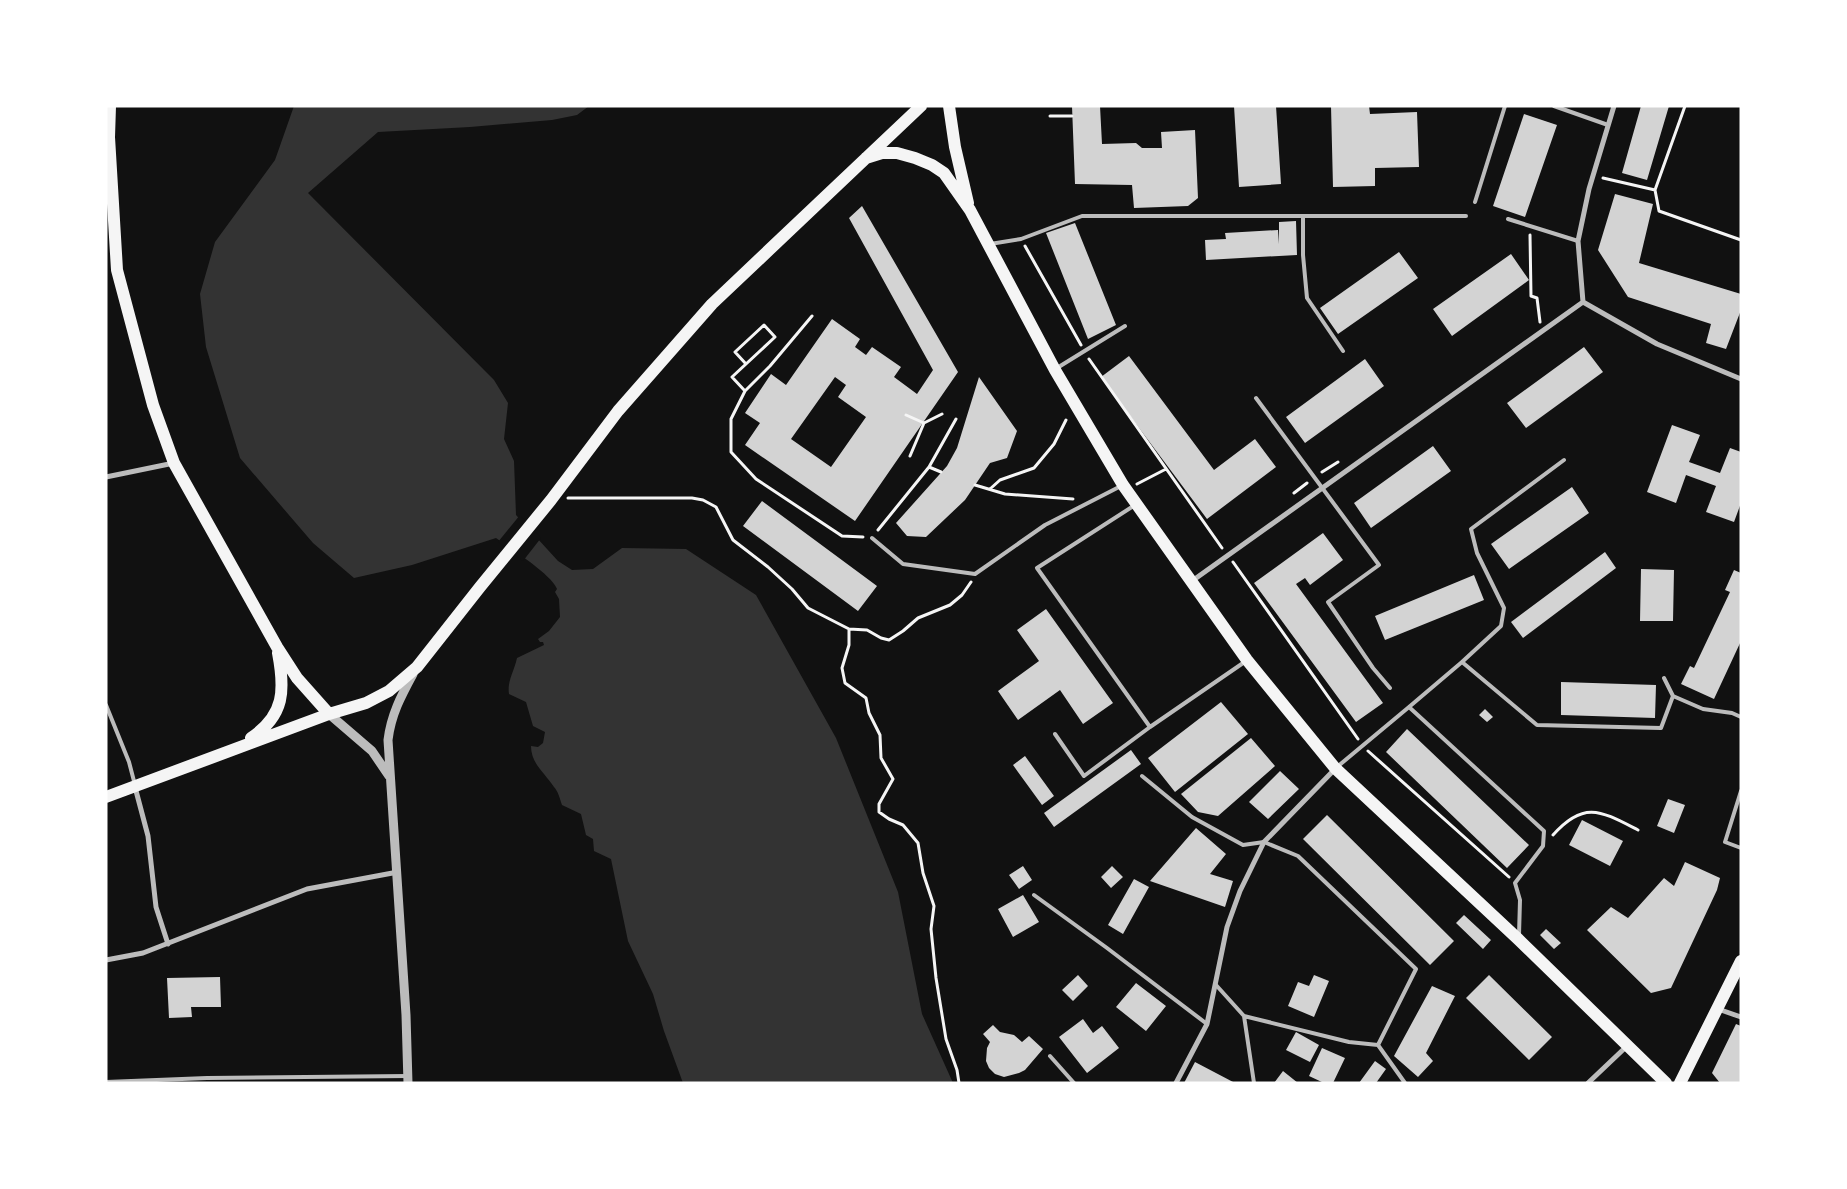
<svg xmlns="http://www.w3.org/2000/svg" width="1847" height="1189" font-family="'IBM Plex Sans',sans-serif">
  <rect width="100%" height="100%" fill="#111"/>
  <path fill="#333" d="M294 106H589L577 115 552 120 470 127 378 132 308 193 494 380 508 403 504 439 514 461 516 515 558 561 572 570 593 569 622 548 686 549 756 595 836 738 898 892 922 1014 953 1083H683L664 1031 653 994 628 941 611 859 594 851 593 839 586 835 581 814 562 805C560 799 558 791 554 787 545 773 531 764 531 746L538 747 543 743 545 732 533 726 526 702 509 694C507 681 514 672 517 658L544 645 543 642H540L538 639 549 631 560 617 559 599 555 592 557 589C552 575 510 548 496 538L412 565 354 578 313 543 240 458 206 347 200 294 215 242 275 160Z"/>
  <path fill="#111" d="M520 515 541 538 523 561 498 542Z"/>
  <path fill="#d3d3d3" fill-rule="evenodd" d="M1072 106H1100L1102 144 1136 143 1142 148H1162L1161 132 1195 130 1198 198 1188 206 1134 208 1132 185 1075 184Z
    M1234 106H1276L1281 184 1239 187Z
    M1331 106H1369L1370 114 1417 112 1419 167 1375 168V186L1333 187Z
    M1641 106H1669L1647 180 1622 173Z
    M1524 114 1557 125 1525 217 1493 206Z
    M1615 194 1653 204 1639 263 1741 294V310L1726 349 1706 343 1711 324 1628 297 1598 250Z
    M862 206 958 372 855 521 745 445 760 423 745 413 771 374 786 385 832 319 860 339 855 347 866 355 872 347 901 367 894 377 917 394 933 370 849 218ZM835 377 846 385 838 397 866 417 831 467 791 439Z
    M1296 221 1297 255 1206 260 1205 240 1226 239 1225 233 1278 230 1279 244V222Z
    M1075 223 1116 325 1088 339 1046 233Z
    M1399 252 1418 278 1338 334 1320 308Z
    M1511 254 1529 280 1452 336 1433 309Z
    M1584 347 1603 372 1526 428 1507 403Z
    M1129 356 1214 470 1255 439 1276 467 1207 519 1101 377Z
    M1365 359 1384 386 1305 443 1286 417Z
    M979 377 1017 431 1007 458 990 463 965 500 926 537 907 536 896 523 947 466 957 448Z
    M1672 425 1700 435 1689 462 1720 473 1730 448 1741 452V503L1734 522 1706 512 1716 486 1686 475 1676 503 1647 492Z
    M1433 446 1451 471 1371 528 1354 503Z
    M1572 487 1589 513 1509 569 1491 544Z
    M762 501 877 586 858 611 743 526Z
    M1323 533 1343 560 1310 585 1305 578 1296 584 1383 703 1356 722 1254 583Z
    M1605 552 1616 568 1523 638 1511 622Z
    M1641 569 1674 570 1673 621H1640Z
    M1734 570 1741 573V641L1714 699 1681 684 1690 666 1694 668 1730 592 1725 590Z
    M1474 575 1484 600 1385 640 1375 616Z
    M1046 609 1113 703 1083 724 1060 690 1018 720 998 691 1039 661 1017 630Z
    M1561 682 1656 685 1655 718 1561 715Z
    M1221 702 1248 734 1175 792 1148 758Z
    M1485 709 1493 717 1487 722 1479 715Z
    M1407 729 1529 845 1507 868 1386 752Z
    M1251 738 1275 766 1218 816 1198 812 1181 794Z
    M1131 750 1141 764 1054 827 1044 813Z
    M1025 756 1054 796 1042 805 1013 765Z
    M1280 771 1299 789 1268 819 1249 802Z
    M1668 799 1685 805 1674 833 1657 826Z
    M1327 815 1454 941 1430 965 1303 839Z
    M1582 820 1623 841 1610 866 1569 845Z
    M1196 828 1226 854 1210 874 1233 881 1225 907 1150 881Z
    M1685 862 1720 878 1717 890 1671 988 1651 993 1587 930 1611 907 1628 918 1664 878 1674 886Z
    M1023 866 1032 880 1019 889 1009 875Z
    M1112 866 1123 877 1111 888 1101 877Z
    M1134 879 1149 887 1123 934 1108 925Z
    M1023 895 1039 922 1013 937 998 909Z
    M1464 915 1491 940 1483 949 1456 923Z
    M1546 929 1561 943 1554 949 1540 935Z
    M1078 975 1088 986 1073 1001 1062 990Z
    M1314 975 1329 981 1314 1017 1288 1006 1298 982 1309 986Z
    M1489 975 1552 1037 1529 1060 1466 998Z
    M220 977 221 1007H191L192 1017 169 1018 167 978Z
    M1136 983 1166 1006 1146 1031 1116 1007Z
    M1432 986 1455 996 1426 1053 1433 1061 1418 1077 1394 1056Z
    M1083 1019 1093 1033 1102 1026 1119 1048 1087 1073 1059 1037Z
    M1736 1024 1741 1026V1083H1720L1712 1073Z
    M993 1025 1000 1032 1014 1035 1022 1042 1029 1036 1043 1049 1025 1070 1019 1073 1004 1077 995 1074 989 1068 986 1061 987 1048 990 1042 983 1034Z
    M1296 1032 1319 1045 1310 1062 1286 1050Z
    M1322 1048 1345 1058 1333 1083H1324L1309 1076Z
    M1375 1061 1386 1069 1376 1083H1359Z
    M1195 1062 1235 1083H1184Z
    M1283 1071 1298 1083H1274Z"/>
  <g fill="none" stroke-linecap="round" stroke-linejoin="round">
    <path stroke="#f5f5f5" stroke-width="3" d="M1050 116H1072
      M1603 178 1655 190 1685 106
      M1655 190 1659 211 1741 240
      M1530 235 1531 296 1537 298 1540 322
      M1025 246 1081 345
      M812 316 770 366 745 391 731 419V452L756 479 842 536 863 537
      M1089 359 1222 548
      M745 391 732 377 775 337 764 325 735 352 746 364
      M906 415 924 423
      M910 456 924 423 942 414
      M929 467 941 472
      M1322 472 1338 462
      M1137 484 1166 469
      M975 485 1005 494 1073 499
      M990 489 1000 480 1034 468 1054 444 1066 420
      M1294 493 1307 483
      M568 498H692L703 500 716 507 733 540 768 567 792 589 808 608 849 629V645L842 668 845 683 866 698 869 713 880 735 881 758 893 779 879 804V812L889 819 903 825 918 843 923 873 934 906 931 929 936 978 946 1039 957 1070 959 1083
      M878 530 929 467 956 419
      M1233 562 1358 739
      M849 629 867 630 881 638 889 640 903 631 918 618 950 605 962 595 971 582
      M1368 751 1509 877
      M1553 835C1584 800 1601 811 1638 830"/>
    <path stroke="#bcbcbc" stroke-width="4" d="M1554 106 1608 125
      M1475 202 1505 106
      M1303 216V255L1307 298 1343 351
      M1508 219 1578 241
      M990 244 1021 239 1082 216H1466
      M1057 368 1125 326
      M1256 398 1379 565 1328 602 1373 668 1390 688
      M1564 460 1471 529 1477 553 1504 608 1501 626 1462 662 1537 725 1661 728 1673 696
      M1135 505 1037 568 1150 727 1246 661
      M872 538 903 564 975 574 1045 525 1121 486
      M1664 678 1673 696 1703 709 1732 713 1741 717
      M106 705 129 762 135 785
      M1409 707 1462 662
      M1055 734 1084 776 1150 727
      M1337 767 1409 707 1544 831 1543 846 1515 883 1520 900 1519 935
      M1142 776 1192 817 1243 845 1264 842 1298 856 1416 969 1378 1045 1349 1042 1244 1016 1216 985
      M1741 791 1725 842 1741 848
      M1034 895 1107 948 1207 1024
      M1244 1016 1254 1083
      M1378 1045 1405 1083
      M1050 1056 1074 1083
      M106 1082 207 1078 408 1076"/>
    <path stroke="#bcbcbc" stroke-width="5" d="M1583 302 1578 241 1589 189 1614 106
      M1583 302 1657 344 1741 379
      M106 477 174 463
      M1192 581 1583 302
      M135 787 148 836 156 907 168 944
      M106 960 143 953 307 889 398 872
      M1718 1009 1741 1017
      M1176 1083 1207 1024 1227 927 1240 891 1264 842 1335 769
      M1588 1083 1627 1046"/>
    <path stroke="#bcbcbc" stroke-width="9" d="M329 714 372 751 389 776
      M408 1083 406 1015 388 740C391 715 401 696 413 674"/>
    <path stroke="#f5f5f5" stroke-width="12" d="M110 106 109 137 117 270 153 405 174 463 277 647 297 678 329 714
      M949 106 955 147 968 203
      M866 158 882 153H897L915 158 932 165 944 173 970 210 1055 370 1123 485 1247 660 1335 768 1518 939 1666 1083
      M251 738C285 715 285 690 278 653
      M106 797 329 714 366 703 389 691 417 667 480 587 551 500 618 411 712 304 921 106
      M1680 1083 1741 961"/>
  </g>
  <rect width="1847" height="1189" fill="none" stroke="#ffffff" stroke-width="215"/>
</svg>
